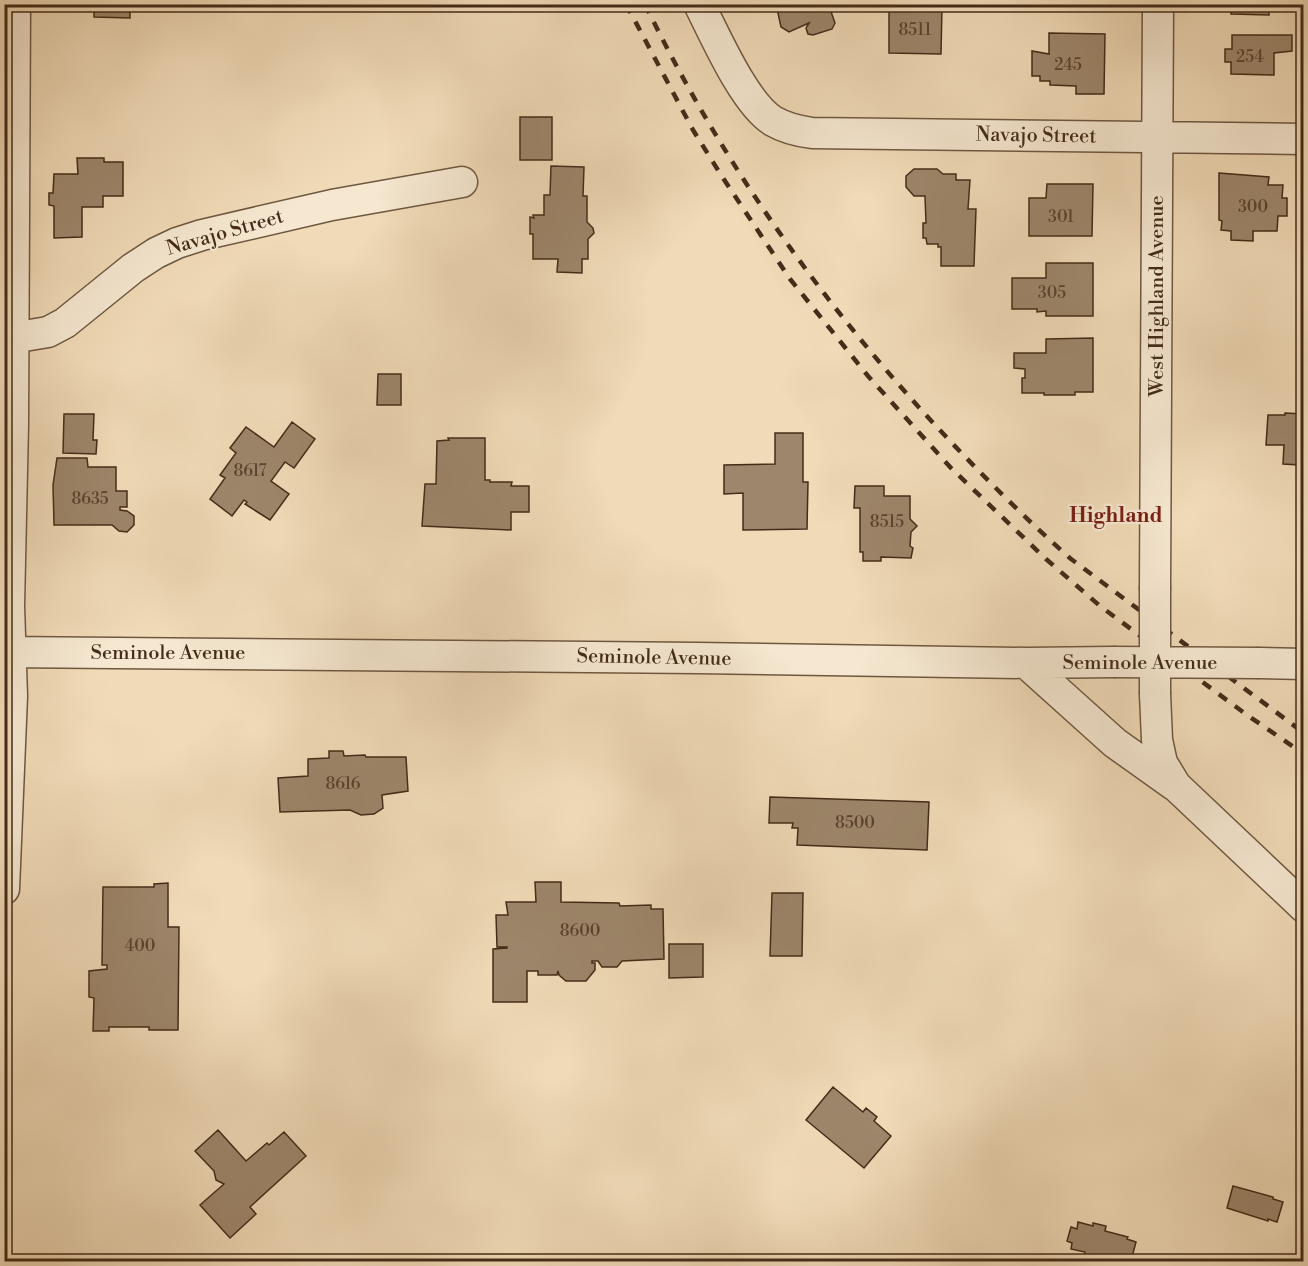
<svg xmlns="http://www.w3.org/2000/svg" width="1308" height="1266" font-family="'Libre Bodoni',serif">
  <rect width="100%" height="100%" fill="#f0dab7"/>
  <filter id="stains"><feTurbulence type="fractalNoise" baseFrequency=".00333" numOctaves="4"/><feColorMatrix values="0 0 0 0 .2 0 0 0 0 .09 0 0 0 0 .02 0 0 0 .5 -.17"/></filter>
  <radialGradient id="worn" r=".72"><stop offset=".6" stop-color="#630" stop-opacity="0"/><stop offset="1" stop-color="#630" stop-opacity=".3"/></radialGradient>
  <path fill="#9d866b" stroke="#442c19" stroke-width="1.5" d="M94 4H130V18L94 17Z
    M776 4H831L829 6 835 23 832 29 813 35 808 34 806 28 809 23 789 32 781 27Z
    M892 4H926V7H942L941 54 889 53V7Z
    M1232 4H1269V15L1231 14Z
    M1049 33 1105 34 1104 94H1076V86L1050 85V81H1040V76H1032V51L1049 54Z
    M1232 35H1292V51L1274 53V75L1231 74V62H1225V49H1232Z
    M520 117H552V160H520Z
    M77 158H104V162H123V196H103V207H82V237L54 238V206L49 205V193H53L54 174H78Z
    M551 166 584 167 583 196H587V222L593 228 594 233 588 239V259H582V273L557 272 558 259H533V234H530V217L534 218 533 215H544V195H550Z
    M914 169H937L943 174H956V180H970L968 209H976L974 266H941V247H938V244H927L926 238H923V223H926L925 196H914L906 187V176Z
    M1219 173 1269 177 1268 185H1283L1282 198H1287V216H1278L1277 231H1253V241L1231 240V231L1221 230 1222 221 1219 220Z
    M1047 184H1093L1092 236H1029V198H1046Z
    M1046 263H1093V316H1046V311L1037 312V309H1012V278H1046Z
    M1093 338V392H1075V395H1044V393H1022V378H1025V369L1014 368V353H1046V339Z
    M378 374H401V405H377Z
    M1285 413 1304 414V471H1299L1300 465 1283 464 1284 445H1266L1268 415H1285Z
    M64 414H94L93 440H97L96 454 63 453Z
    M292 422 315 439 294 468 285 462 271 481 289 494 270 520 245 504 247 502 244 500 232 516 210 499 225 478 220 475 236 453 230 448 246 427 274 447Z
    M775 433H803V482H808L807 529 743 530V493L724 494V465L775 464Z
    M448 438H485V480H490V482H512L511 486H529V512H511V530L422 526 425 484H436L437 441 449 440Z
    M57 458H87L88 467H116V491H127V507H120V510L127 511 134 516V525L127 532 119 531 112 525H54L53 485Z
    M855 486H884V496H910V519L917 526 911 532 910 546 913 548 911 558 881 557V561H863V552H860V508H854Z
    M329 751H343L344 756 365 755 366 757H406L408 791 382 795 383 808 374 814 361 815 350 810 280 812 278 778 308 776V759L329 758Z
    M770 797 929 802 927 850 797 845 798 828H792L793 823H769Z
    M535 882H561V902L619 903 620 906 651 905V909H663L664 959 622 961 617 967H602L598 961H592V963H595V970L586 981H566L559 975 558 971 557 975H538V971H527V1002H493V949L507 948V947H497L496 915H508L506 902H536Z
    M168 883V927H179L178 1030H149V1027H109V1031H93L94 998 89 997V971L107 969V965H102L103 887H154V884Z
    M772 893H803L802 956H770Z
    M669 944H703V977L669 978Z
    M833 1087 863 1112 866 1108 877 1117 874 1121 891 1136 864 1168 806 1120Z
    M218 1130 246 1161 267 1143 269 1145 284 1132 306 1156 250 1207 256 1214 230 1238 200 1205 224 1184 216 1180 214 1171 195 1151Z
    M1233 1186 1273 1197V1199L1283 1202 1277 1222 1268 1219V1221L1227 1208Z
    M1078 1222 1093 1226V1223L1106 1226 1105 1231 1128 1237 1127 1239 1136 1242 1131 1261 1124 1260V1262H1083L1085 1252 1071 1249 1072 1243 1067 1241 1071 1227 1077 1229Z"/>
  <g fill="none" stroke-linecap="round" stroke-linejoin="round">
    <defs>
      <path id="minor" d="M699 4C715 35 744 103 773 121 785 128 797 131 812 133L1304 139
        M12 338 48 332 65 323 133 268 156 253 177 243 202 235 332 205 462 182
        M1155 587 1158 4
        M4 652 697 658 1026 663 1113 662
        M1026 663 1115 743 1174 785
        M1259 663 1304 664
        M1155 694 1157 740 1162 763 1176 786 1304 907
        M4 889 12 696 9 606 13 425 15 4"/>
    </defs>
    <use href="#minor" stroke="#6f5840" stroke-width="33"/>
    <use href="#minor" stroke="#f5e7d0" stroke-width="30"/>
    <path stroke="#442c19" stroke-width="4.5" stroke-dasharray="10 10" stroke-linecap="butt" d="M626 4 693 130 721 175 790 279 868 376 951 468 1046 559 1100 606 1247 715 1304 754
      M645 4C723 166 828 312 951 442 989 482 1029 522 1071 559L1304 733"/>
    <defs>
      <path id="minor-bridge" d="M1113 662 1259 663
        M1155 694V587"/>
    </defs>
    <use href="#minor-bridge" stroke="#6f5840" stroke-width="33" stroke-linecap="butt"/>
    <use href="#minor-bridge" stroke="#f5e7d0" stroke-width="30"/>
  </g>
  <g text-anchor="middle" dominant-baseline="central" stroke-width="4.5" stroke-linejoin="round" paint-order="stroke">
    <g font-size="16" fill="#5a422e">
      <text x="915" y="30">8511</text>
      <text x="1250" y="57">254</text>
      <text x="1068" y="65">245</text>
      <text x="1253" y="207">300</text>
      <text x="1061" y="217">301</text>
      <text x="1052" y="293">305</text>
      <text x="250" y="471">8617</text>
      <text x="90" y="499">8635</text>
      <text x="887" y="522">8515</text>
      <text x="343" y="784">8616</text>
      <text x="855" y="823">8500</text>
      <text x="580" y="931">8600</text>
      <text x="140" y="946">400</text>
    </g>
    <g font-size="20" fill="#442c19" stroke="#f5e7d0">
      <text transform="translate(1036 136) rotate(1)">Navajo Street</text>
      <text transform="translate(225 233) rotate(-16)">Navajo Street</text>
      <text transform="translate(1157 296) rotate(-90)">West Highland Avenue</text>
      <text x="168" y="653">Seminole Avenue</text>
      <text transform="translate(654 658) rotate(1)">Seminole Avenue</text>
      <text x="1140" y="663">Seminole Avenue</text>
    </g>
    <g font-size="21" font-weight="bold" fill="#7a1f14" stroke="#f5e7d0">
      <text x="1116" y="516">Highland</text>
    </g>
  </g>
  <rect width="1308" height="1266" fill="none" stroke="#f0dab7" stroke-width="24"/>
  <rect x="6" y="6" width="1296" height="1254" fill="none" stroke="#442c19" stroke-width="3"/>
  <rect x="12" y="12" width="1284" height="1242" fill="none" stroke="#442c19" stroke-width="1.5"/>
  <rect width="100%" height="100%" filter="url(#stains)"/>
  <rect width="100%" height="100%" fill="url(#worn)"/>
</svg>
